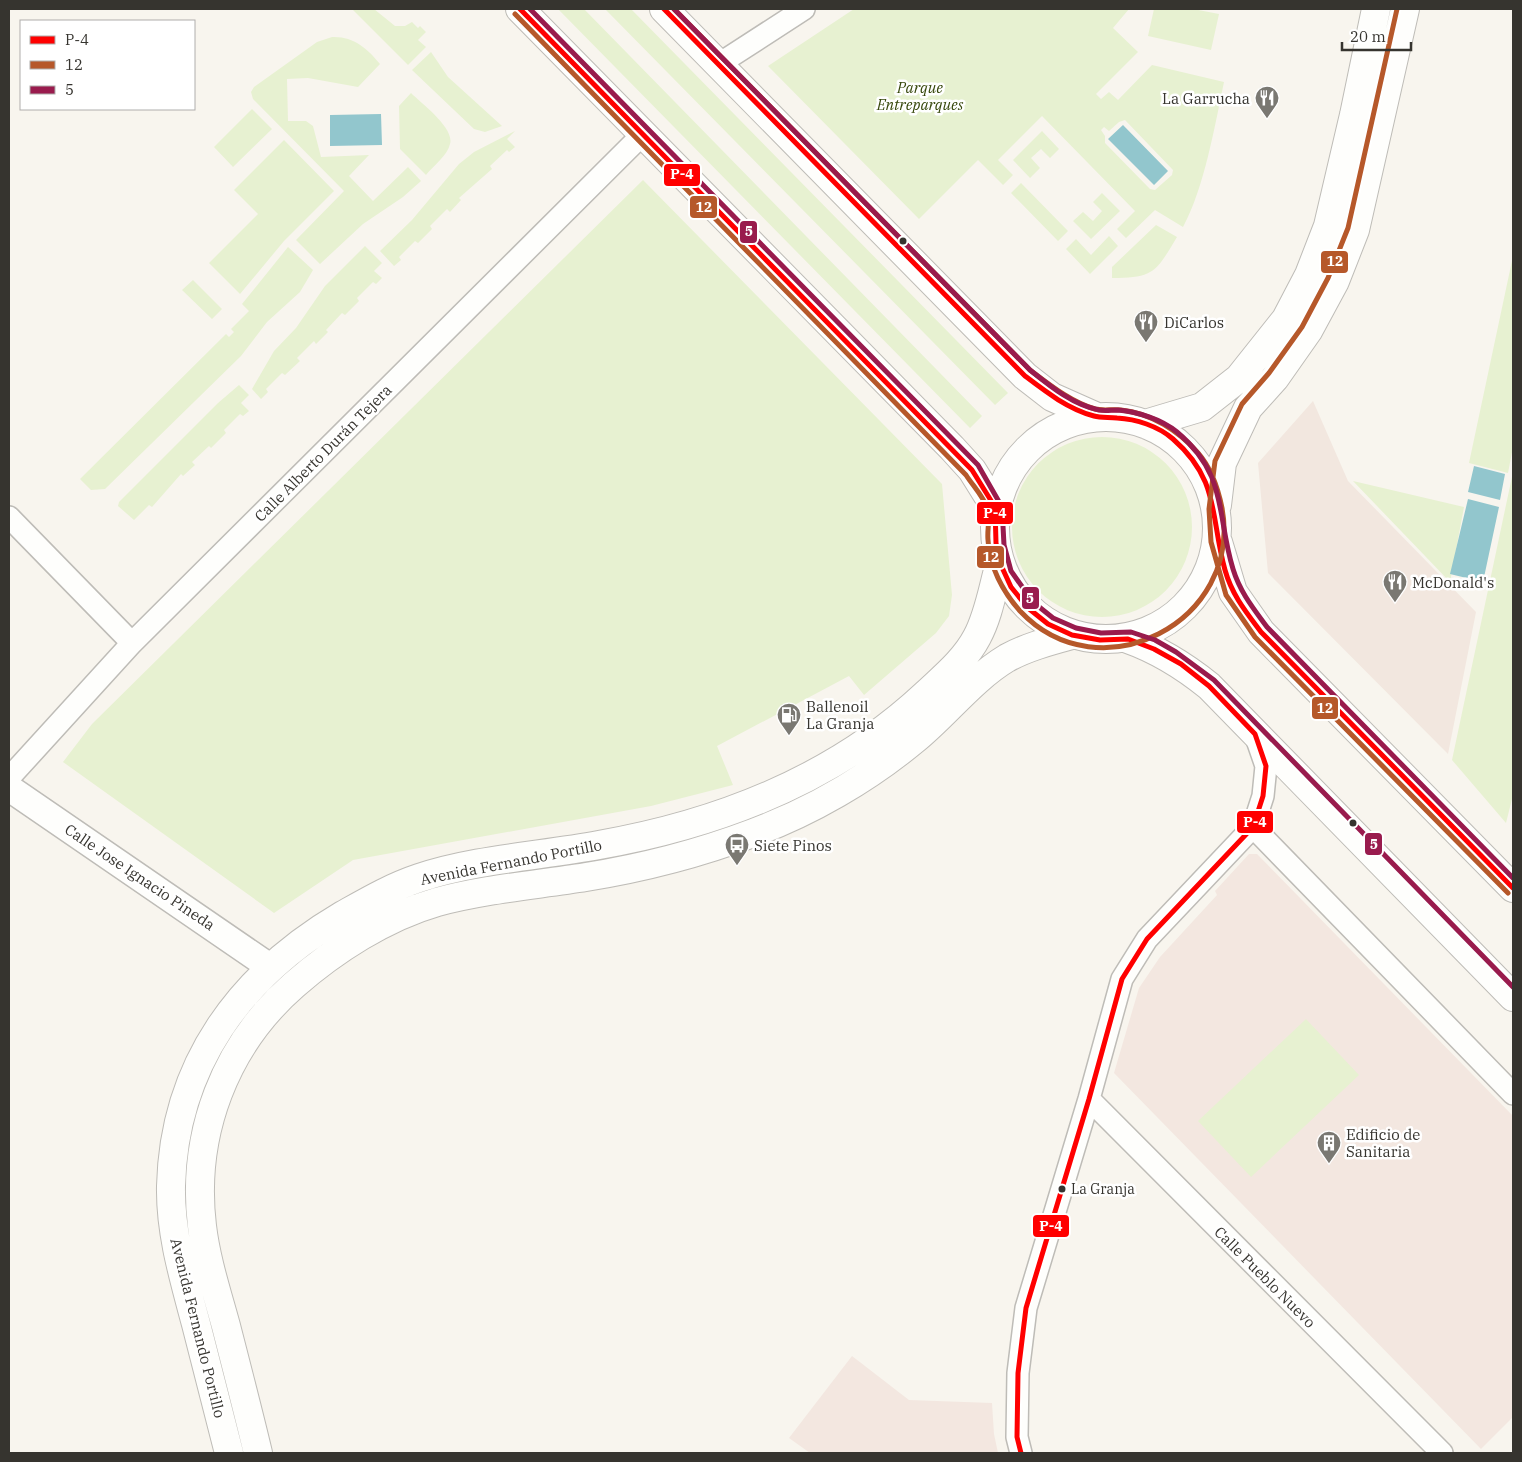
<svg xmlns="http://www.w3.org/2000/svg" width="1522" height="1462" font-family="'IBM Plex Serif',serif">
  <rect width="100%" height="100%" fill="#f8f5ee"/>
  <path fill="#f2e7df" d="M1313 401 1348 481 1476 612 1448 754 1268 573 1258 463Z"/>
  <path fill="#f3e7e0" d="M1249 854H1257L1513 1116V1417L1481 1449 1114 1073 1139 988 1160 957 1217 895 1215 891Z
    M852 1356 909 1400 992 1403 994 1434 998 1453H810L789 1438Z"/>
  <path fill="#e7f1d1" fill-rule="evenodd" d="M352 9H374L395 26H405L412 22 418 28 420 26 426 32 418 40 426 47 408 65Z
    M558 9H584L982 416 970 428Z
    M605 9H631L1008 393 995 405Z
    M854 9H1129L1113 28 1138 52 1096 94 1101 99 1109 92 1118 100 1152 65 1224 82C1215 125 1204 189 1183 227L1155 210 1126 238 1117 229 1135 211 1042 116 998 160 1013 175 1003 185 978 160 919 219 768 66ZM1125 120 1173 170 1172 175 1155 190 1150 189 1105 143V136L1101 130 1104 127 1109 131 1119 122Z
    M1154 9H1193L1219 14 1211 50 1148 36Z
    M332 37C353 36 367 48 380 64L358 87 308 78 287 79 288 121H306L313 126 321 157 369 155 349 176 373 201 408 167 421 181 403 197 363 224 320 264 296 240 344 191 253 99 251 92 254 87 317 42Z
    M431 52 448 77 502 126 485 132 474 129 412 70Z
    M411 93C421 103 455 128 450 144 448 155 433 166 426 175L400 149 399 106Z
    M252 109 272 129 233 167 214 147Z
    M515 131 507 139 515 147 509 152 507 150 490 166 492 169 459 198 461 200 450 212 447 209 430 226 432 229 418 243 415 241 399 257 401 260 394 266 380 251 412 220 459 164 474 152Z
    M1042 131 1059 149 1050 158 1041 149 1031 158 1040 168 1030 178 1013 160Z
    M284 140 334 191 284 241 240 294 209 263 258 214 234 190Z
    M643 180 942 484 952 595 949 616 936 633 864 695 849 676 717 746 733 785 651 806 353 860 274 913 63 762 92 724Z
    M1021 183 1068 231 1058 241 1011 193Z
    M1102 193 1120 211 1091 239 1073 221 1083 212 1093 221 1102 211 1093 202Z
    M1156 225 1177 237C1156 272 1154 278 1112 278V267Z
    M1109 236 1118 246 1090 274 1066 249 1076 239 1091 255Z
    M365 246 382 263 374 271 382 278 376 284 373 282 357 298 359 301 345 315 342 313 326 330 328 332 316 344 314 341 297 358 300 361 285 375 282 373 266 389 268 392 261 399 252 389 274 351 296 328 325 286Z
    M288 247 313 270 300 292 267 322 241 356 105 489 91 490 80 479 226 334 229 337 234 332 231 329 249 311 242 304Z
    M1513 256V447L1508 473 1469 463Z
    M193 280 222 309 212 319 182 290Z
    M239 385 249 395 241 403 249 411 243 416 240 414 224 430 226 433 211 448 209 446 192 462 195 465 183 476 181 474 152 507 149 505 134 520 118 506 119 502 218 403Z
    M1012 527a90 90 0 1 1 180 0a90 90 0 1 1-180 0Z
    M1513 472V795L1506 823 1452 760Z
    M1353 481 1464 507 1450 582Z
    M1306 1019 1359 1075 1251 1177 1198 1121Z"/>
  <path fill="#92c6cd" d="M381 114 382 145 330 146V115Z
    M1123 125 1168 171 1154 185 1108 139Z
    M1474 466 1505 474 1500 500 1468 492Z
    M1468 499 1499 507 1483 582 1450 574Z"/>
  <g fill="none" stroke-linecap="round" stroke-linejoin="round">
    <defs>
      <path id="minor" d="M719 64 804 9
        M9 517 132 643
        M9 778 132 643 643 134
        M1253 827 1513 1094
        M1089 1099 1442 1453
        M1021 1453 1017 1437 1018 1373 1026 1308 1089 1099 1122 979 1147 939 1253 827 1263 796 1266 766 1256 737"/>
      <path id="tertiary" d="M9 788 270 967"/>
      <path id="primary" d="M520 9 952 448 972 470 995 507
        M664 9 1025 376 1052 397 1097 417
        M995 528a111 111 0 1 1 222 0a111 111 0 1 1-222 0Z
        M1145 424 1202 407 1239 378 1286 319 1309 275 1328 226 1354 115 1376 9
        M1217 505 1222 463 1248 408 1275 378 1308 331 1335 281 1355 230 1405 9
        M1218 542 1233 592 1261 632 1513 888
        M1128 639C1159 650 1183 665 1209 686L1513 997
        M229 1453C218 1410 207 1367 196 1324 184 1279 170 1233 171 1186 174 1064 241 975 343 915 368 901 392 887 419 878 476 859 540 856 599 845 719 824 835 779 926 694 944 677 965 660 977 637 989 615 993 587 1000 563
        M258 1453C248 1411 237 1369 226 1326 217 1293 206 1260 202 1226 191 1134 225 1045 294 985 334 950 385 917 437 902 485 889 536 885 586 877 642 868 700 853 753 833 810 812 867 779 914 740 945 715 972 679 1007 658 1027 647 1050 641 1072 635"/>
    </defs>
    <use href="#minor" stroke="#bebcb7" stroke-width="24"/>
    <use href="#tertiary" stroke="#bebcb7" stroke-width="29"/>
    <use href="#primary" stroke="#bebcb7" stroke-width="30"/>
    <use href="#minor" stroke="#fefefc" stroke-width="21"/>
    <use href="#tertiary" stroke="#fefefc" stroke-width="26"/>
    <use href="#primary" stroke="#fefefc" stroke-width="28"/>
    <defs>
      <path id="bus-1" d="M520 9 972 470 995 507 996 543 1000 563 1011 587 1028 608 1048 624 1072 635 1100 640 1128 639 1154 649 1181 664 1209 686 1255 734 1266 766 1263 796 1253 827 1147 939 1122 979 1089 1099 1026 1308 1018 1373 1017 1437 1021 1453
        M664 9 1025 376C1046 392 1068 409 1094 416 1101 418 1109 417 1117 418 1136 419 1158 426 1173 439 1220 480 1210 516 1225 570 1232 595 1246 612 1261 632L1513 888"/>
      <path id="bus-2" d="M1397 9 1348 228 1328 278 1302 327 1269 373 1242 404 1215 461 1209 509 1211 542 1226 595 1255 637 1508 893
        M515 14 966 475C973 486 984 497 988 510 990 520 987 530 988 540 989 566 1003 592 1020 611 1100 696 1243 621 1222 508 1218 488 1212 469 1198 453 1179 431 1151 413 1121 410 1112 409 1103 411 1095 409 1071 402 1050 385 1030 370L674 9"/>
      <path id="bus-3" d="M530 9 978 465 1002 507 1004 545 1011 571 1033 602 1053 618 1076 628 1101 633 1131 632 1155 640 1176 652 1214 680 1513 987
        M674 9 1030 370C1050 386 1073 405 1099 410 1105 411 1111 410 1118 410 1138 412 1161 419 1177 432 1228 475 1216 513 1233 569 1240 592 1253 608 1267 627L1513 878"/>
    </defs>
    <use href="#bus-1" stroke="#fff" stroke-width="9"/>
    <use href="#bus-2" stroke="#fff" stroke-width="9"/>
    <use href="#bus-3" stroke="#fff" stroke-width="9"/>
    <use href="#bus-1" stroke="#f00" stroke-width="5"/>
    <use href="#bus-2" stroke="#b6582a" stroke-width="5"/>
    <use href="#bus-3" stroke="#991b4d" stroke-width="5"/>
  </g>
  <defs>
    <symbol id="restaurant-pin" viewBox="-11 -11 22 30"><path d="M0 17L-7.5 6A9.5 9.5 0 1 1 7.5 6Z" fill="#7a7872" stroke="#fff"/><path d="M-5-6h1v4h1v-4h1v4h1v-4h1v5L-1.5 .5V6h-2V.5L-5-1ZM5-6V6H3V1.5H1.5Q1.5-4 5-6Z" fill="#fff"/></symbol>
    <symbol id="fuel-pin" viewBox="-11 -11 22 30"><path d="M0 17L-7.5 6A9.5 9.5 0 1 1 7.5 6Z" fill="#7a7872" stroke="#fff"/><path d="M-5.5-6h7V0h2V4h1.3V-2.5L3-4.5l.8-.8L6-3V5H2.5V1h-1V6h-7ZM-4.2-4.7v3.2H.2V-4.7Z" fill="#fff"/></symbol>
    <symbol id="bus-pin" viewBox="-11 -11 22 30"><path d="M0 17L-7.5 6A9.5 9.5 0 1 1 7.5 6Z" fill="#7a7872" stroke="#fff"/><path d="M-5-6H5V4H4V6H2V4H-2V6H-4V4H-5ZM-3.5-4V0h7V-4ZM-3.5 1.2v1.5H-2V1.2ZM2 1.2v1.5H3.5V1.2Z" fill="#fff"/></symbol>
    <symbol id="building-pin" viewBox="-11 -11 22 30"><path d="M0 17L-7.5 6A9.5 9.5 0 1 1 7.5 6Z" fill="#7a7872" stroke="#fff"/><path d="M-4-6H4V6H1V3H-1V6H-4ZM-2.5-4.3h1.7v1.8h-1.7ZM.8-4.3h1.7v1.8H.8ZM-2.5-1h1.7V.8h-1.7ZM.8-1h1.7V.8H.8Z" fill="#fff"/></symbol>
  </defs>
  <g fill-rule="evenodd">
    <use href="#restaurant-pin" x="1253" y="84" width="28" height="38"/>
    <use href="#restaurant-pin" x="1132" y="308" width="28" height="38"/>
    <use href="#restaurant-pin" x="1381" y="568" width="28" height="38"/>
    <use href="#fuel-pin" x="775" y="701" width="28" height="38"/>
    <use href="#bus-pin" x="723" y="831" width="28" height="38"/>
    <use href="#building-pin" x="1315" y="1129" width="28" height="38"/>
  </g>
  <g fill="#36342f" stroke="#fff" stroke-width="2">
    <circle cx="903" cy="241" r="4.5"/>
    <circle cx="1353" cy="823" r="4.5"/>
    <circle cx="1062" cy="1189" r="4.5"/>
  </g>
  <g text-anchor="middle" dominant-baseline="central" stroke-width="5" stroke-linejoin="round" paint-order="stroke">
    <g font-size="14" fill="#36342f" stroke="#fff" text-anchor="start">
      <text x="1071" y="1189">La Granja</text>
    </g>
    <g font-size="15" font-style="italic" fill="#36470a" stroke="#fff">
      <text x="920" y="87">Parque<tspan x="920" dy="17">Entreparques</tspan></text>
    </g>
    <g font-size="15" fill="#36342f" stroke="#fff" text-anchor="start">
      <text x="1250" y="98" text-anchor="end">La Garrucha</text>
      <text x="1164" y="322">DiCarlos</text>
      <text x="1412" y="582">McDonald's</text>
      <text x="806" y="706">Ballenoil<tspan x="806" dy="17">La Granja</tspan></text>
      <text x="754" y="845">Siete Pinos</text>
      <text x="1346" y="1134">Edificio de<tspan x="1346" dy="17">Sanitaria</tspan></text>
    </g>
    <g font-size="15" fill="#36342f" stroke="#fff">
      <text transform="translate(323 453) rotate(-45)">Calle Alberto Durán Tejera</text>
      <text transform="translate(511 862) rotate(-11)">Avenida Fernando Portillo</text>
      <text transform="translate(140 877) rotate(34)">Calle Jose Ignacio Pineda</text>
      <text transform="translate(1265 1277) rotate(45)">Calle Pueblo Nuevo</text>
      <text transform="translate(198 1328) rotate(76)">Avenida Fernando Portillo</text>
    </g>
  </g>
  <g stroke="#fff" stroke-width="2">
    <rect x="663" y="163" width="38" height="24" rx="5" fill="#f00"/>
    <rect x="689" y="195" width="29" height="24" rx="5" fill="#b6582a"/>
    <rect x="739" y="220" width="19" height="24" rx="5" fill="#991b4d"/>
    <rect x="1320" y="250" width="29" height="24" rx="5" fill="#b6582a"/>
    <rect x="976" y="501" width="38" height="24" rx="5" fill="#f00"/>
    <rect x="976" y="545" width="29" height="24" rx="5" fill="#b6582a"/>
    <rect x="1021" y="586" width="19" height="24" rx="5" fill="#991b4d"/>
    <rect x="1311" y="696" width="28" height="24" rx="5" fill="#b6582a"/>
    <rect x="1236" y="810" width="38" height="24" rx="5" fill="#f00"/>
    <rect x="1364" y="832" width="19" height="24" rx="5" fill="#991b4d"/>
    <rect x="1032" y="1214" width="38" height="24" rx="5" fill="#f00"/>
  </g>
  <g font-size="14" text-anchor="middle" font-weight="bold" fill="#fff">
    <text x="682" y="179">P-4</text>
    <text x="704" y="212">12</text>
    <text x="749" y="236">5</text>
    <text x="1335" y="266">12</text>
    <text x="995" y="518">P-4</text>
    <text x="991" y="562">12</text>
    <text x="1030" y="603">5</text>
    <text x="1325" y="713">12</text>
    <text x="1255" y="827">P-4</text>
    <text x="1374" y="849">5</text>
    <text x="1051" y="1231">P-4</text>
  </g>
  <rect width="1522" height="1462" fill="none" stroke="#36342f" stroke-width="20"/>
  <rect x="20" y="20" width="175" height="90" fill="#ffffff" stroke="#afaeac"/>
  <rect x="30" y="36" width="25" height="8" fill="#ff0000" stroke="#afaeac"/>
  <text x="65" y="45" font-size="15" fill="#36342f">P-4</text>
  <rect x="30" y="61" width="25" height="8" fill="#b6582a" stroke="#afaeac"/>
  <text x="65" y="70" font-size="15" fill="#36342f">12</text>
  <rect x="30" y="86" width="25" height="8" fill="#991b4d" stroke="#afaeac"/>
  <text x="65" y="95" font-size="15" fill="#36342f">5</text>
  <path d="M1342 42v8h69v-8" fill="none" stroke="#36342f" stroke-width="2.5"/>
  <text x="1350" y="42" font-size="15" fill="#36342f" stroke="#ffffff" stroke-width="4" paint-order="stroke">20 m</text>
</svg>
